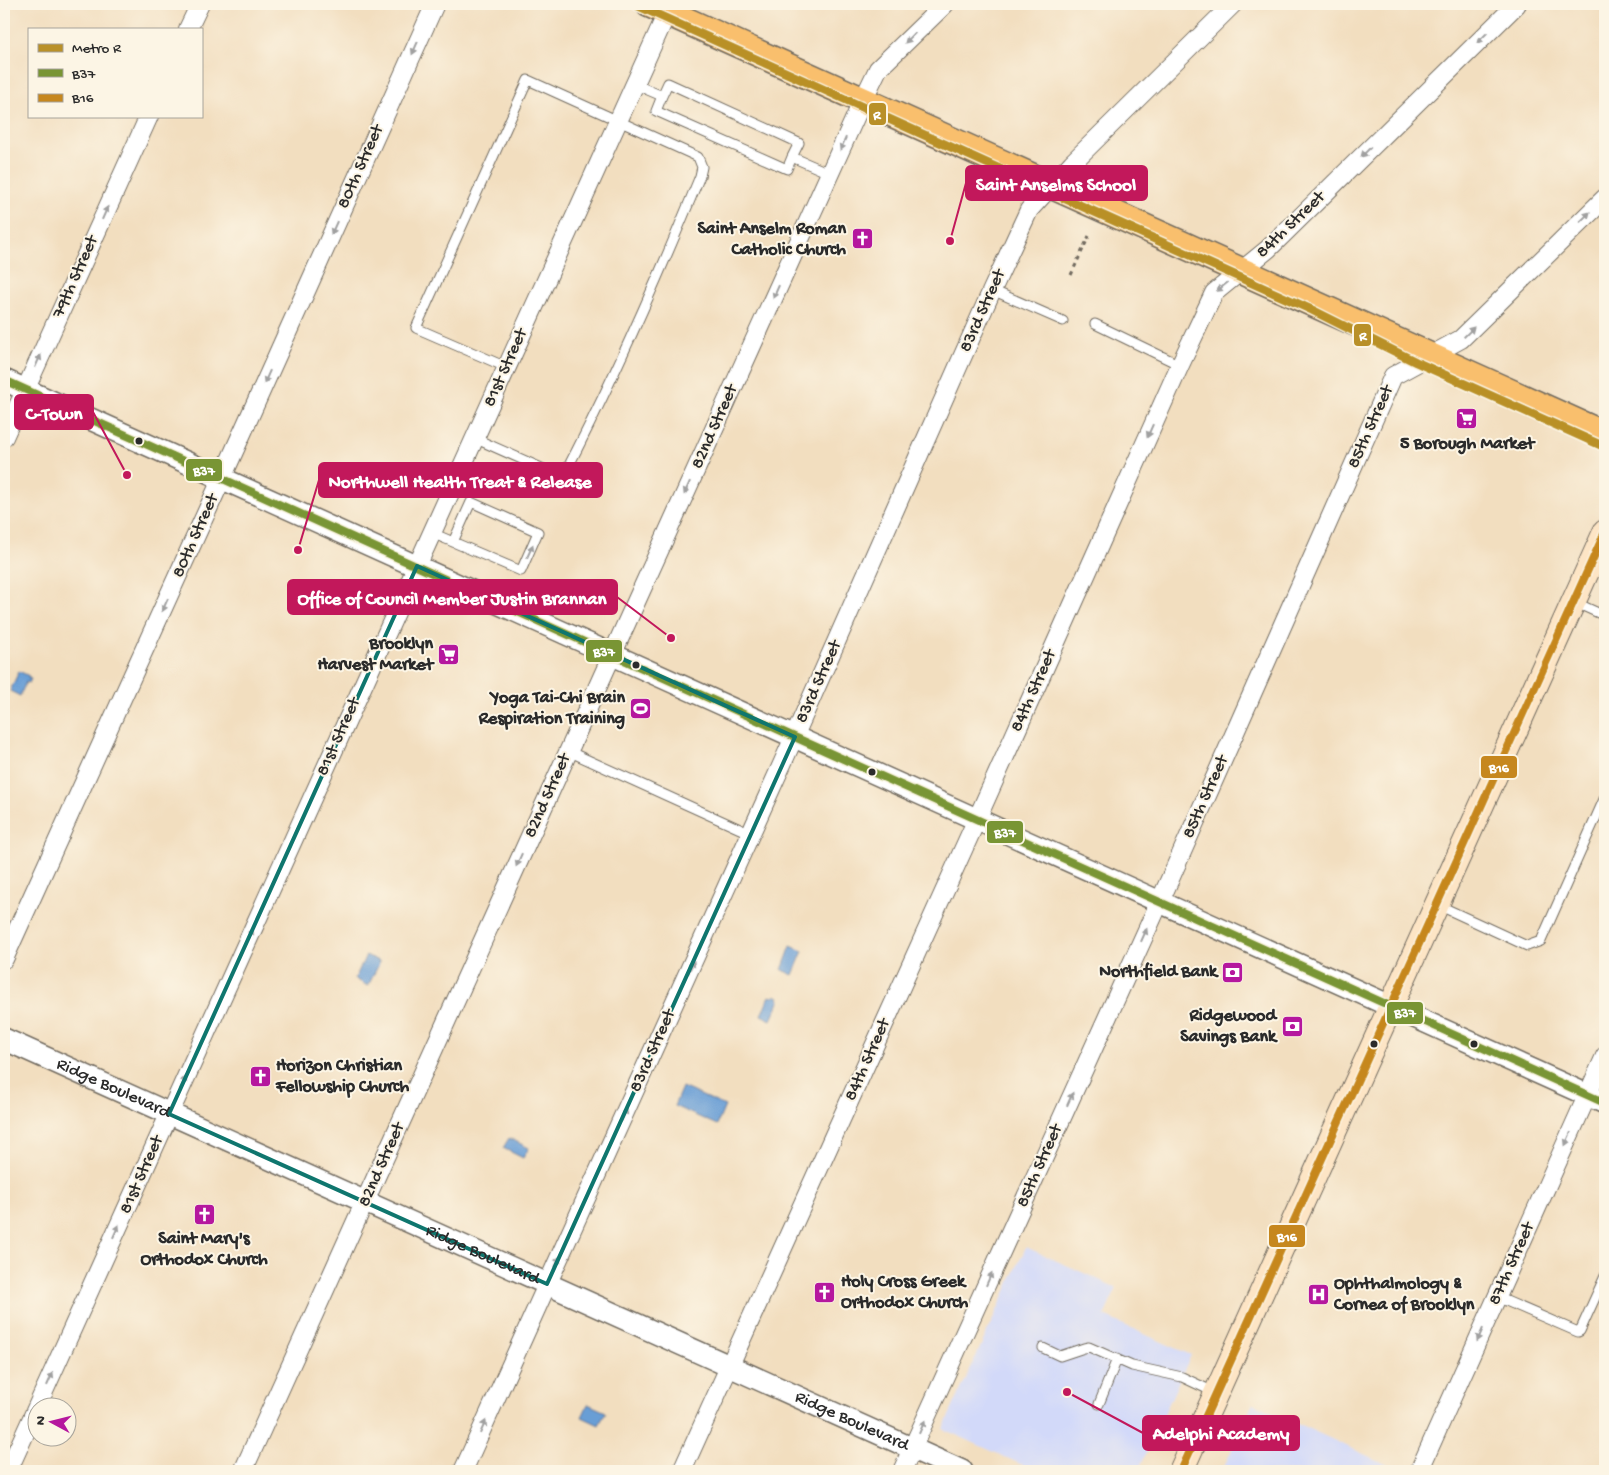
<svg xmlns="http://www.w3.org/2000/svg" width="1609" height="1475" font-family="'Gochi Hand',sans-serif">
  <rect width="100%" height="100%" fill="#fcf5e5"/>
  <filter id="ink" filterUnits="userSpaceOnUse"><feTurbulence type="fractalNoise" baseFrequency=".02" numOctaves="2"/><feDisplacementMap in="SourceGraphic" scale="10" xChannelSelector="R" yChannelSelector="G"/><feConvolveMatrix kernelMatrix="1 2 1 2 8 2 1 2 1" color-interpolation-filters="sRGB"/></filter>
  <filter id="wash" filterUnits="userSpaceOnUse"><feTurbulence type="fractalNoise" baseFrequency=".0096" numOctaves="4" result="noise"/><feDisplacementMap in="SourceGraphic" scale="20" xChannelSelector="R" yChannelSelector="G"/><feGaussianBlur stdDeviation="1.12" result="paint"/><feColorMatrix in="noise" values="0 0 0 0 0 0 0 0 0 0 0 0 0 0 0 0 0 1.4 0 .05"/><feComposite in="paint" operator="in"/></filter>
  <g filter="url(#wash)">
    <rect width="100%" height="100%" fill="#f2debf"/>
    <path fill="#d2d9f9" d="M1026 1247 1117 1288 1104 1316 1191 1355 1138 1471H1036L943 1429Z
      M1253 1403 1392 1467 1390 1471H1222Z"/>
    <path fill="#699ed5" stroke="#4a6480" d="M19 671 29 676 28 678 31 679 29 683 26 682 20 696 10 691Z
      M791 946 803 951 793 975 782 970Z
      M366 955 380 962 368 986 355 979Z
      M775 995 779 997 778 999 780 1000 771 1020 761 1015 770 996 773 997Z
      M682 1087 725 1106 717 1125 674 1106Z
      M509 1138 529 1148 523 1158 503 1148Z
      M588 1404 606 1412 599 1425 582 1417Z"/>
  </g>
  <g filter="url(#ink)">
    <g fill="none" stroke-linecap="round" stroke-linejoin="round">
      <defs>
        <path id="service" d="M634 84 662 96 668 83 799 143 792 157
          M662 96 656 111 787 169 792 157 829 173
          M992 290 1063 321
          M1095 324 1180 365
          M474 438 555 474 565 473C615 377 659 276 700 176L702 167 698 157 528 80 416 328 506 367
          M432 533 521 571 538 532 471 502 453 542
          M1574 602 1605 616
          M568 751 751 834
          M1438 905 1527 946 1541 941 1605 797
          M1497 1297 1578 1332 1580 1331 1605 1276
          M1043 1348 1060 1356 1084 1348 1089 1347 1132 1366 1182 1377 1216 1393
          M1099 1404 1117 1359"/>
        <path id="minor" d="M188 29 200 4
          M4 437 149 116
          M4 959 222 478 435 4
          M8 1471 671 4
          M243 1471 863 100 878 69 945 4
          M463 1471 783 762 992 290 1029 210 1072 163 1233 4
          M682 1471 977 819 1180 365 1214 293 1268 249 1517 4
          M902 1471 1170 879 1393 376 1461 339 1605 198
          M1419 1471 1605 1056"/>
        <g id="tertiary">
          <path d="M4 380 1605 1103"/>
          <path id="s1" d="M4 1039 962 1471"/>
        </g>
        <path id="secondary" d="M1181 1471 1605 532"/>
        <path id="primary" d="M649 4 1605 435"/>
      </defs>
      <use href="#service" stroke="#716a5f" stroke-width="11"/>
      <use href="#minor" stroke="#716a5f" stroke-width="20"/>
      <use href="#tertiary" stroke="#716a5f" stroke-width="24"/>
      <use href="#secondary" stroke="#716a5f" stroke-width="26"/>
      <use href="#primary" stroke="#716a5f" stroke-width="29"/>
      <path stroke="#716a5f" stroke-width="3" stroke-dasharray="4 4" stroke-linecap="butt" d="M1071 275 1089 236"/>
      <use href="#service" stroke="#fff" stroke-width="9"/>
      <use href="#minor" stroke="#fff" stroke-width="18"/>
      <use href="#tertiary" stroke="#fff" stroke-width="21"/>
      <use href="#secondary" stroke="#fde5c5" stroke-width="24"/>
      <use href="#primary" stroke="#f9bf6d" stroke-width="26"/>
      <defs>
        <path id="bus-1" d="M4 380 1605 1103"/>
        <path id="bus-2" d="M1181 1471 1605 532"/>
      </defs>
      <use href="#bus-1" stroke="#fcf5e5" stroke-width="11"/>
      <use href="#bus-2" stroke="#fcf5e5" stroke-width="11"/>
      <use href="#bus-1" stroke="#799534" stroke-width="8"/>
      <use href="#bus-2" stroke="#c6871e" stroke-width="8"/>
      <defs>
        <path id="metro-1" d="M634 4 1312 310 1416 362 1605 447"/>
      </defs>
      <use href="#metro-1" stroke="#fcf5e5" stroke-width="12"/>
      <use href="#metro-1" stroke="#b99028" stroke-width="9"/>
    </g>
    <defs><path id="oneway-solid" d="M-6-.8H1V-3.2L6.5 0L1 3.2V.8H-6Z" transform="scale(1.25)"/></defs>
    <g fill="#a0a0a0">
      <use href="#oneway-solid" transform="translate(910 38) rotate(135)"/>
      <use href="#oneway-solid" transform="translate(1482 38) rotate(135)"/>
      <use href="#oneway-solid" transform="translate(415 48) rotate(114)"/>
      <use href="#oneway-solid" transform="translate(843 144) rotate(114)"/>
      <use href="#oneway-solid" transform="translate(1366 152) rotate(135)"/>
      <use href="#oneway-solid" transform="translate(105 213) rotate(-66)"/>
      <use href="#oneway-solid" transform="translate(1585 217) rotate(-45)"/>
      <use href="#oneway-solid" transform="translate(334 228) rotate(114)"/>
      <use href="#oneway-solid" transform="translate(1222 287) rotate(141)"/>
      <use href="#oneway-solid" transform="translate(776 292) rotate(114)"/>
      <use href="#oneway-solid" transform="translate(1469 332) rotate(-45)"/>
      <use href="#oneway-solid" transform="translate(38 361) rotate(-66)"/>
      <use href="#oneway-solid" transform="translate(267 377) rotate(114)"/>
      <use href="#oneway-solid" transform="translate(1150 431) rotate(114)"/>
      <use href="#oneway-solid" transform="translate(687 488) rotate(114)"/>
      <use href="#oneway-solid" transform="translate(530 551) rotate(-66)"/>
      <use href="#oneway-solid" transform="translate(165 605) rotate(114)"/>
      <use href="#oneway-solid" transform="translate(519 860) rotate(114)"/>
      <use href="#oneway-solid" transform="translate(250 935) rotate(-66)"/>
      <use href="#oneway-solid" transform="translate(1144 935) rotate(-66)"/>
      <use href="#oneway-solid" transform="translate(691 967) rotate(-66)"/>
      <use href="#oneway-solid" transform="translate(183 1083) rotate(-66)"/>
      <use href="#oneway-solid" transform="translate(1070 1099) rotate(-66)"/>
      <use href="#oneway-solid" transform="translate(624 1115) rotate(-66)"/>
      <use href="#oneway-solid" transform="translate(1568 1139) rotate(114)"/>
      <use href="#oneway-solid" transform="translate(116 1231) rotate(-66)"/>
      <use href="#oneway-solid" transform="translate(557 1263) rotate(-66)"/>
      <use href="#oneway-solid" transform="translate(989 1279) rotate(-66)"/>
      <use href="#oneway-solid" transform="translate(1480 1335) rotate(114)"/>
      <use href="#oneway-solid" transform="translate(50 1379) rotate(-66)"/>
      <use href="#oneway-solid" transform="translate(483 1427) rotate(-66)"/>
      <use href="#oneway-solid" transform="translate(922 1427) rotate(-66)"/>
    </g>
  </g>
  <path fill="none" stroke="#0f766e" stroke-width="4" stroke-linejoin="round" d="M417 566 795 737 547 1284 169 1114Z"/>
  <defs>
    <symbol id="church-square" viewBox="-11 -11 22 22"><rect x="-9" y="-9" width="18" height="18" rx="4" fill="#b5179e" stroke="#fcf5e5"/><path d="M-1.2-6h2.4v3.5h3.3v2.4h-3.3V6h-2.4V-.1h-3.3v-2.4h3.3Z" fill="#fff"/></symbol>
    <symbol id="supermarket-square" viewBox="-11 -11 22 22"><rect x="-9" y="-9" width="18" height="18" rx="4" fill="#b5179e" stroke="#fcf5e5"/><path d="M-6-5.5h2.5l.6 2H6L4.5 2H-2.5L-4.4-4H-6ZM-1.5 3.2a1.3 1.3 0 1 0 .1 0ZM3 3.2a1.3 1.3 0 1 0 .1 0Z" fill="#fff"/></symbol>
    <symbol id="stadium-square" viewBox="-11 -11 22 22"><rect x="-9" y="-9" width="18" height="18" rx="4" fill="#b5179e" stroke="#fcf5e5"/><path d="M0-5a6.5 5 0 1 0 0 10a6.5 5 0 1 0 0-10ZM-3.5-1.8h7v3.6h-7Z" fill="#fff"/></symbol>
    <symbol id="bank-square" viewBox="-11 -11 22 22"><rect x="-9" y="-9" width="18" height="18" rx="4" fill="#b5179e" stroke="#fcf5e5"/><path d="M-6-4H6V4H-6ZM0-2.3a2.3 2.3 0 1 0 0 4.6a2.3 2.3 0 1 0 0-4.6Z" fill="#fff"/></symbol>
    <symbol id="hospital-square" viewBox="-11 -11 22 22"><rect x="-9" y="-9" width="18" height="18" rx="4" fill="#b5179e" stroke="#fcf5e5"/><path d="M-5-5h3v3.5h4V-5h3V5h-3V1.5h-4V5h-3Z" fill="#fff"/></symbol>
  </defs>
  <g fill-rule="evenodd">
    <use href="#church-square" x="850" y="226" width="25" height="25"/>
    <use href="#supermarket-square" x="1454" y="406" width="25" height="25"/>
    <use href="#supermarket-square" x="436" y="642" width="25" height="25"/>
    <use href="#stadium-square" x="628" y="696" width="25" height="25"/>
    <use href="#bank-square" x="1220" y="960" width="25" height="25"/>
    <use href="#bank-square" x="1280" y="1014" width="25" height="25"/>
    <use href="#church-square" x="248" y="1064" width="25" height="25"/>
    <use href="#church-square" x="192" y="1202" width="25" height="25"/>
    <use href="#church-square" x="812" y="1280" width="25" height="25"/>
    <use href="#hospital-square" x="1306" y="1282" width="25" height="25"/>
  </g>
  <g fill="#2b2b2b" stroke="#fcf5e5" stroke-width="2">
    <circle cx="139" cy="441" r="4.5"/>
    <circle cx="636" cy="665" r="4.5"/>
    <circle cx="872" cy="772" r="4.5"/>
    <circle cx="1374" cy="1044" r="4.5"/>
    <circle cx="1474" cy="1044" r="4.5"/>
  </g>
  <g text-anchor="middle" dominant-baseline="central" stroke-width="4" stroke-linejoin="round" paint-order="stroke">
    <g font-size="18" fill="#2b2b2b" stroke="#fcf5e5">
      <text transform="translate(361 167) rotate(-66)">80th Street</text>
      <text transform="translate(1291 225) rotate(-44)">84th Street</text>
      <text transform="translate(76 277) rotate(-66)">79th Street</text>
      <text transform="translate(983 311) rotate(-66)">83rd Street</text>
      <text transform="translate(506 368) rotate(-66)">81st Street</text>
      <text transform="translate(715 427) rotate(-66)">82nd Street</text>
      <text transform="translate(1371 427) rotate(-66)">85th Street</text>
      <text transform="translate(196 536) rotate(-66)">80th Street</text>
      <text transform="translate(819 682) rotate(-66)">83rd Street</text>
      <text transform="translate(1034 691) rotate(-66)">84th Street</text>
      <text transform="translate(339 737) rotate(-66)">81st Street</text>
      <text transform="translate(548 796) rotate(-66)">82nd Street</text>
      <text transform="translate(1206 797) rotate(-66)">85th Street</text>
      <text transform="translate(653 1051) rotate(-66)">83rd Street</text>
      <text transform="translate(868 1060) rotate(-66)">84th Street</text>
      <text stroke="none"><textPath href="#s1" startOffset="120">Ridge Boulevard</textPath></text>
      <text transform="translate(382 1165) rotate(-66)">82nd Street</text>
      <text transform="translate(1040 1166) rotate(-66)">85th Street</text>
      <text transform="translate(142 1175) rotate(-66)">81st Street</text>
      <text stroke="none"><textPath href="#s1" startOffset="525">Ridge Boulevard</textPath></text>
      <text transform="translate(1512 1264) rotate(-66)">87th Street</text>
      <text stroke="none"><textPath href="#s1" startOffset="930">Ridge Boulevard</textPath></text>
    </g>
    <g font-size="18" font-weight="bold" fill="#2b2b2b" stroke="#fcf5e5" text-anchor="end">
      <text x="846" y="229">Saint Anselm Roman<tspan x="846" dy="21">Catholic Church</tspan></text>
      <text x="1467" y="444" text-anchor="middle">5 Borough Market</text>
      <text x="433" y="644">Brooklyn<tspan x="433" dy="21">Harvest Market</tspan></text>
      <text x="625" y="698">Yoga Tai-Chi Brain<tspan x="625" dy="21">Respiration Training</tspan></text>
      <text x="1217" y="972">Northfield Bank</text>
      <text x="1276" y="1016">Ridgewood<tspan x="1276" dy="21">Savings Bank</tspan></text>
      <text x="276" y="1066" text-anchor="start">Horizon Christian<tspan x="276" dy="21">Fellowship Church</tspan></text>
      <text x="204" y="1239" text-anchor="middle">Saint Mary's<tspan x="204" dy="21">Orthodox Church</tspan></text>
      <text x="841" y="1282" text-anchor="start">Holy Cross Greek<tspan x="841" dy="21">Orthodox Church</tspan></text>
      <text x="1334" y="1284" text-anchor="start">Ophthalmology &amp;<tspan x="1334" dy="21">Cornea of Brooklyn</tspan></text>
    </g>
  </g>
  <path fill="none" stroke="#c2185b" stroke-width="2" d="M950 241L966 183M127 475L93 412M298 550L319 480M671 638L617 597M1067 1392L1143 1433"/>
  <g fill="#c2185b" stroke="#fcf5e5" stroke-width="2">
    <circle cx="950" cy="241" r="5"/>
    <circle cx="127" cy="475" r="5"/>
    <circle cx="298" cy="550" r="5"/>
    <circle cx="671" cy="638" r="5"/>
    <circle cx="1067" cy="1392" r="5"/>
  </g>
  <g fill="#c2185b" stroke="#c2185b" stroke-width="2">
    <rect x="966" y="166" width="181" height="34" rx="5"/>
    <rect x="15" y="395" width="78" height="34" rx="5"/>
    <rect x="319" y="463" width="283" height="34" rx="5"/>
    <rect x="288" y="580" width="329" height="34" rx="5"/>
    <rect x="1143" y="1416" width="156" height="34" rx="5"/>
  </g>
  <g font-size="19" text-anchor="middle" font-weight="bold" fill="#fff">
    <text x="1056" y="190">Saint Anselms School</text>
    <text x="54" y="419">C-Town</text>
    <text x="460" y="487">Northwell Health Treat &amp; Release</text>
    <text x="452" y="604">Office of Council Member Justin Brannan</text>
    <text x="1221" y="1439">Adelphi Academy</text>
  </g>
  <g stroke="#fcf5e5" stroke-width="2">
    <rect x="868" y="102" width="19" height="24" rx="5" fill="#b99028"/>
    <rect x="1353" y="323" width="19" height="24" rx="5" fill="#b99028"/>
    <rect x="185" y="458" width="38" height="24" rx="5" fill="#799534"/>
    <rect x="585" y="639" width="38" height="24" rx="5" fill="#799534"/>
    <rect x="1480" y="755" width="38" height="24" rx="5" fill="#c6871e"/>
    <rect x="986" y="820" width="38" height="24" rx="5" fill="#799534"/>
    <rect x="1386" y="1001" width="38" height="24" rx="5" fill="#799534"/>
    <rect x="1268" y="1224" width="38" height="24" rx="5" fill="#c6871e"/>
  </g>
  <g font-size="14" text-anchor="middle" font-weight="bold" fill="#fff">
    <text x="877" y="119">R</text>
    <text x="1363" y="340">R</text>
    <text x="204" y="475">B37</text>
    <text x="604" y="656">B37</text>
    <text x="1499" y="772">B16</text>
    <text x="1005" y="837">B37</text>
    <text x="1405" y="1017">B37</text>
    <text x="1287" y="1241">B16</text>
  </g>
  <rect width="1609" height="1475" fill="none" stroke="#fcf5e5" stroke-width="20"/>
  <rect x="28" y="28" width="175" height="90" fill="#fcf5e5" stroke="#a8a49b"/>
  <rect x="38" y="44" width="25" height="8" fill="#b99028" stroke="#a8a49b"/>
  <text x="72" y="52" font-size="15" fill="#2b2b2b">Metro R</text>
  <rect x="38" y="69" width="25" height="8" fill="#799534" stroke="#a8a49b"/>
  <text x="72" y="78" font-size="15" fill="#2b2b2b">B37</text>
  <rect x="38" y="94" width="25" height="8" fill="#c6871e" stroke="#a8a49b"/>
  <text x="72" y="102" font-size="15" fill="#2b2b2b">B16</text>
  <g transform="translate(52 1422) rotate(277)"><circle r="24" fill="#fcf5e5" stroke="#a8a49b"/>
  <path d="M0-4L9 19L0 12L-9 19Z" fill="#b5179e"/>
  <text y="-8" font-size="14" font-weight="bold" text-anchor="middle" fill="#2b2b2b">N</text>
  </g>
</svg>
